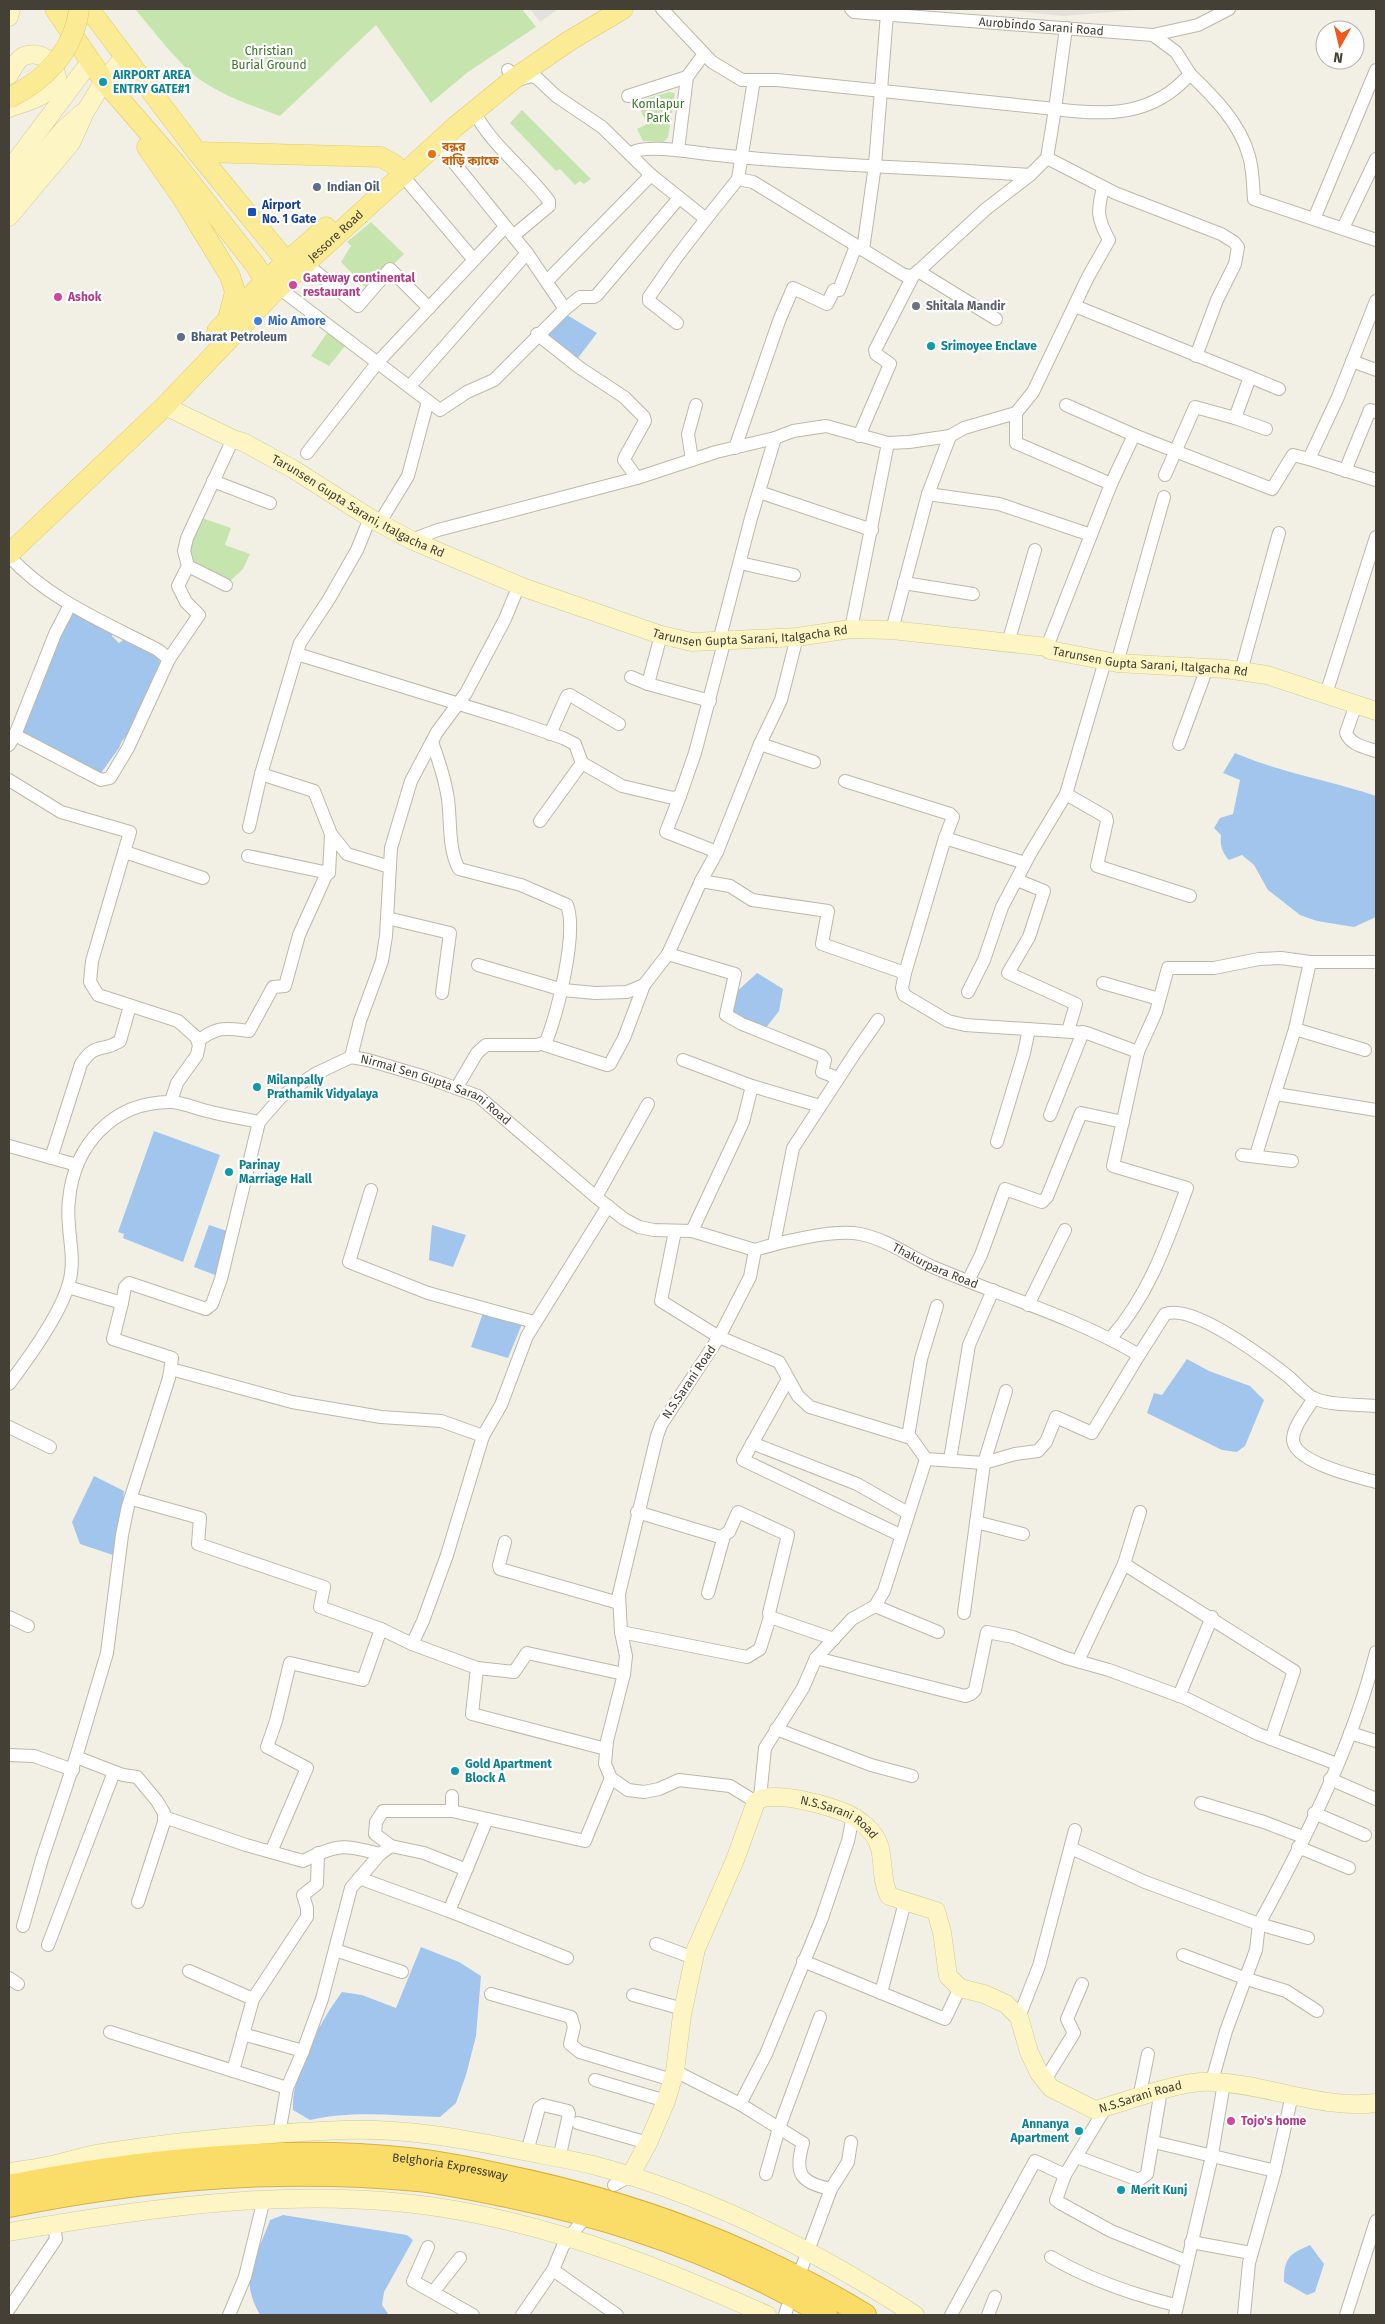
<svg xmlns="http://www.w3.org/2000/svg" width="1385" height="2324" font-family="'Fira Sans','Noto Sans Bengali',sans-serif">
  <rect width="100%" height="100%" fill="#f2f0e5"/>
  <path fill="#e4e1da" d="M995 9H1149L1063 16Z"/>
  <path fill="#c6e5ae" d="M135 9H522L536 27 468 72 431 103 376 25 280 116C248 104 210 92 185 67 167 49 151 28 135 9Z
    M669 92 675 93 668 138 663 142 643 141 637 129 647 124 640 109 630 108 636 102Z
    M522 110 591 179 584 184 580 181 575 185 560 169 556 171 510 123Z
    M371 222 404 254 368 290 341 262 351 246 347 242Z
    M327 333 345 346 329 366 311 356Z
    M196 516 231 528 225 545 250 554 243 569 226 585 188 566Z"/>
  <path fill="#e3e1dd" d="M530 9H558L540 22Z"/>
  <path fill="#a2c5ee" d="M567 315 597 333 578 358 543 336Z
    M73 612 112 630V636L119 643 127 637 159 657 161 670 131 731 122 741 119 748 101 773H96L18 735 26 705Z
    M1235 753C1281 773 1330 780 1376 796V917L1354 927 1317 921 1300 915 1268 890 1254 865 1242 855 1229 860C1222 852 1220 846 1221 835L1214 828 1220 818 1233 814 1240 780 1223 773Z
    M757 973 783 989 779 1011 765 1029 733 1016V995Z
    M154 1131 220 1155 183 1262 123 1238 124 1234 118 1232Z
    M209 1225 233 1233 218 1276 194 1267Z
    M432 1225 466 1235 453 1267 429 1260Z
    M483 1313 522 1324 508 1358 471 1347Z
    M1187 1359 1209 1371 1250 1386 1264 1400 1245 1446 1237 1452 1222 1450 1147 1413 1154 1393 1162 1395Z
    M94 1476 124 1491 116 1556 80 1544 72 1522Z
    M421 1947 459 1962 481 1976 476 2036 466 2075 456 2103 440 2117C396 2116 353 2110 310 2120L293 2110C291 2074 321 2020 342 1992L362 1995 396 2008Z
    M283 2215 407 2235 413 2240 384 2292 382 2305 389 2315H260C237 2274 257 2258 270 2220Z
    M1310 2245 1324 2264 1315 2292 1307 2295 1284 2282C1284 2258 1289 2254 1310 2245Z"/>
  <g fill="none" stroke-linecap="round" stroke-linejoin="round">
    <defs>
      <g id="street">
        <path d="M662 9 712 62 742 80H777L1055 109 1066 28"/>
        <path id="s1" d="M851 9 854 12 1153 35 1198 25 1229 9"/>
        <path d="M508 70 518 80 531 76 537 78 556 96 602 127 651 175 706 219 738 179 753 182 904 275 913 276 986 209 1030 175 1047 158 1055 109C1108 116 1153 116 1190 74L1176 52 1153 35"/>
        <path d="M1190 74C1213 96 1240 123 1249 156 1253 170 1253 185 1254 199L1376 240"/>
        <path d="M628 96 687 77"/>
        <path d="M474 111C490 144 526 170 549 201V206L513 236"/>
        <path d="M678 150 687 77 704 54"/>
        <path d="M630 154C642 143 691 152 708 154 815 166 923 167 1030 175"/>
        <path d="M1047 158 1115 193 1221 234 1234 242 1238 247 1235 264 1217 300 1196 356"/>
        <path d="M403 176 474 260"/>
        <path d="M738 179 754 80"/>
        <path d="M1314 219 1376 70"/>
        <path d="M1343 228 1376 159"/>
        <path d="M863 250 875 165 887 14"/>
        <path d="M305 263 358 306 390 269 429 308"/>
        <path d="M918 271 996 319"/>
        <path d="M547 281 651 175"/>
        <path d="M279 288 428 401 408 476 380 522"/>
        <path d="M1075 306 1250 377"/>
        <path d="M565 309 580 297H594L597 295 679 198"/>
        <path d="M677 323 649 301V297L676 258 706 219"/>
        <path d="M537 334 580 368 624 397 644 417 645 421 625 457 624 460 637 478"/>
        <path d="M1352 361 1376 370"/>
        <path d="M410 386 527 253 438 143"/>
        <path d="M428 401 440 410 467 392 494 380 565 309 527 253"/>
        <path d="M1066 405 1134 435"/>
        <path d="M1016 413V443L1111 484"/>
        <path d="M1235 418 1266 429"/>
        <path d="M859 436 890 364 876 354 875 350 913 276"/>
        <path d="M735 448 779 321 793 288 827 304 834 290H839L856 246"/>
        <path d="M307 453 378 362 505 227"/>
        <path d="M1309 459 1376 480"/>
        <path d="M692 460 688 434 696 405"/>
        <path d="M1345 471 1370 410 1376 412"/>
        <path d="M1165 475 1195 407 1235 418 1250 377 1279 389"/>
        <path d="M213 481 270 503"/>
        <path d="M759 492 872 530"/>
        <path d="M928 494 999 504 1091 535"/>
        <path d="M370 518 357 550 329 599 300 643 261 774 314 791 331 834 347 854 390 867"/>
        <path d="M411 540 438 530 637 478 716 452 775 438 793 431 826 426 888 443 909 442 950 436 964 428 1016 413 1033 392 1088 277 1109 240C1097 218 1097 211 1103 188"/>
        <path d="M9 556C49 600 106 623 158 650L169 659 199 615 186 602 178 586 188 566 184 551 187 538 233 439"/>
        <path d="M740 563 794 575"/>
        <path d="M188 566 226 585"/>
        <path d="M904 583 973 594"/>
        <path d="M851 629 888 443"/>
        <path d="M892 630 928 494 950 436"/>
        <path d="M661 635 648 684 710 701"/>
        <path d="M719 641 751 518 775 438"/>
        <path d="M1008 643 1035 550"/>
        <path d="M1047 647 1111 484 1134 435 1272 489 1293 455 1309 459 1338 397 1376 301"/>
        <path d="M297 654 511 720 563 738 575 744 582 763 622 786 673 798 680 796 695 753 725 639"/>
        <path d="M1105 661 1066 794 1106 817 1107 821 1097 866 1190 896"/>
        <path d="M1117 663 1164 497"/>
        <path d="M1241 671 1279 533"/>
        <path d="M631 677 648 684"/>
        <path d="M1326 694 1376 537"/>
        <path d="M1356 704 1346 733C1351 745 1364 747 1376 751"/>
        <path d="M550 734 567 696 570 695 619 724"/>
        <path d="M15 735 101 780 110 778 128 748 169 659"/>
        <path d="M432 742C439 761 445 779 448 799 451 821 448 849 459 869L521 885 567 905C578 933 557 1014 546 1042L537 1045H486L477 1053 457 1087"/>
        <path d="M760 744 814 762"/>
        <path d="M1179 744 1207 668"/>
        <path d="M9 745 15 735 55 634 70 605"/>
        <path d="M9 780 61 812 130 832 92 961 90 982 98 995 178 1021 196 1037 199 1045 197 1055 177 1083 171 1101"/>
        <path d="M845 781 950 814 953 817 945 838"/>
        <path d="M680 796 666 832 717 852"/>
        <path d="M540 821 582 763"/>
        <path d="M249 827 261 774"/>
        <path d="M125 852 203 878"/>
        <path d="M248 856 329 873 331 834"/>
        <path d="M1017 880 1044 891 1029 937 1008 973 1076 1004 1068 1031"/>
        <path d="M701 881 730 886 752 900 828 911 822 944 905 973 902 988 904 995 948 1021 965 1025 1087 1033 1138 1052"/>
        <path d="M387 918 450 933 442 993"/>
        <path d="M668 954 735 974 726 1015 742 1024 822 1056 825 1060 822 1072 838 1078"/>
        <path d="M478 965 563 990 595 993 627 992 644 985 668 954 701 881 717 852 760 744 781 700 797 637"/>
        <path d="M905 973 945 838 1025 863"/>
        <path d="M1103 983 1159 999"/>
        <path d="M968 992 984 960 1002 907 1030 854 1066 794"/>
        <path d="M1295 1029 1365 1050"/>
        <path d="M198 1041C218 1026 225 1028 249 1031L273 987 285 986 299 935 327 873"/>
        <path d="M542 1044 607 1065 610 1064 624 1038 644 985"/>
        <path d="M351 1057 360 1021 382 961 386 936 391 848 411 781 437 732 466 693 505 619 519 585"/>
        <path d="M683 1060 752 1086"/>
        <path d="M1276 1094 1376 1110"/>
        <path d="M1050 1115 1083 1032"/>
        <path d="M997 1142 1024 1053 1029 1029"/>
        <path d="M9 1146 77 1165"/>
        <path d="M1242 1155 1292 1161"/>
        <path d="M1256 1155 1295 1029 1310 962"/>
        <path d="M51 1158 81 1064C96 1041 102 1053 120 1041L130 1006"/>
        <path d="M371 1190 349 1262 428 1293 534 1322"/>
        <path d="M596 1197 648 1104"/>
        <path d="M675 1231 661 1301 719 1337 779 1362 798 1396 810 1407 911 1438 926 1459 984 1463 1015 1454 1038 1451 1046 1442 1056 1417 1092 1433 1139 1355"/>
        <path d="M692 1231 743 1122 752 1086 820 1106"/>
        <path d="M774 1244 793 1148 855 1053 878 1020"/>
        <path d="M755 1250 750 1277 719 1337 661 1425 657 1436 619 1594 621 1632 626 1656 624 1674 607 1741 605 1764 611 1778 628 1790 644 1792 659 1789 679 1780 730 1786 756 1802"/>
        <path id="s2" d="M755 1250C780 1242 834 1229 860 1234 886 1239 909 1256 933 1267 1001 1296 1075 1317 1139 1355L1165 1314C1193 1303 1266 1359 1289 1377 1296 1383 1306 1395 1315 1399 1334 1406 1357 1404 1376 1406"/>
        <path d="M968 1281 981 1255 1005 1189 1042 1202 1047 1197 1081 1113 1123 1122"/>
        <path d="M68 1287 122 1303 125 1287 129 1283 206 1309 212 1304 221 1279 259 1122"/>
        <path d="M122 1303 113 1339 172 1358 169 1378 128 1506 122 1535 107 1653 76 1757 123 1775 137 1777 157 1801 164 1813V1822L138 1902"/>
        <path d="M1028 1305 1065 1230"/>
        <path d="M1111 1338C1149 1295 1167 1242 1187 1188L1113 1166 1138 1052 1156 1012 1168 968H1214L1259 959 1281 958 1310 962H1376"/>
        <path d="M171 1369 292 1402 381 1417 441 1421 483 1436"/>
        <path d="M788 1379 743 1460 900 1535"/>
        <path id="s3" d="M9 1384C28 1359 61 1313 69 1283 77 1255 65 1228 69 1200 74 1145 113 1102 170 1102 180 1102 193 1107 203 1110 221 1115 240 1118 259 1122L281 1097 315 1074 351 1057 368 1060 422 1076 478 1096 596 1197 624 1219 639 1227 654 1230 692 1231 755 1250"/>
        <path d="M1314 1398C1307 1410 1293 1426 1293 1440 1295 1463 1358 1477 1376 1482"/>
        <path d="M9 1427 50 1447"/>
        <path d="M908 1437 921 1359 937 1306"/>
        <path d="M752 1443 857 1484 908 1513"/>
        <path d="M950 1460 969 1345 993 1290"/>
        <path d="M132 1499 200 1518 198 1544 324 1587 320 1607 381 1629"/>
        <path d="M637 1512 720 1537 729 1532 738 1512 788 1535 769 1613 770 1617"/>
        <path d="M1140 1512 1124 1564 1294 1671 1271 1739"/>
        <path d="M976 1522 1023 1534"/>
        <path d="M505 1542 499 1565 500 1569 619 1603"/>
        <path d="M708 1593 724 1536"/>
        <path d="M875 1606 938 1632"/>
        <path d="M964 1613 984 1463 1006 1391"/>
        <path d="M9 1617 28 1626"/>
        <path d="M621 1632 747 1657 760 1649 770 1617 834 1639"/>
        <path d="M412 1644 477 1668 472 1714 606 1749"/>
        <path d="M816 1658 852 1619 875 1606 884 1591 926 1459"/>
        <path d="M1078 1661 1124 1564"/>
        <path d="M477 1668 514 1672 527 1653 624 1674"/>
        <path d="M1179 1696 1212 1617"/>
        <path d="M776 1729 871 1765 912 1776"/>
        <path d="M1350 1733 1376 1741"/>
        <path d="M9 1755 34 1756 73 1770"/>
        <path d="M1330 1779 1376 1799"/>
        <path d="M452 1796V1811L585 1841 611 1778"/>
        <path d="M760 1798 765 1748 803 1688 816 1658 965 1696 971 1694 975 1690 987 1632 1013 1637 1066 1658 1109 1670 1185 1698 1258 1734 1337 1764"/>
        <path d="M1201 1803 1264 1822 1303 1837"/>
        <path d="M1314 1813 1365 1835"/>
        <path d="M164 1817 246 1845 303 1861C339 1843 343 1845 380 1854"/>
        <path d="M391 1846 375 1834 376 1822 383 1811H452"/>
        <path d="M1298 1847 1349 1868"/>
        <path d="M1071 1848 1145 1882 1259 1924 1308 1938"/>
        <path d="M271 1852 307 1768 267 1747 276 1721 290 1663 363 1680 381 1629 412 1644 423 1621 447 1555 483 1436 501 1405 527 1336 608 1206"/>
        <path d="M359 1878 449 1911 567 1958"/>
        <path d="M449 1911 467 1868"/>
        <path d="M23 1926 42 1859 76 1757"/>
        <path d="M656 1944 694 1958"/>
        <path d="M48 1945 114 1772"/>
        <path d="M335 1950 402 1972"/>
        <path d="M1183 1955 1247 1979 1286 1991 1317 2011"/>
        <path d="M803 1961 945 2019 960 1988"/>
        <path d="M189 1971 253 1999 233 2071"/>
        <path d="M9 1978 18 1984"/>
        <path d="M881 1993 905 1902"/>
        <path d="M491 1994 571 2017 574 2027 570 2044 580 2052 672 2080"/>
        <path d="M633 1995 683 2009"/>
        <path d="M253 1999 307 1917V1908L303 1895 317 1884 318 1853"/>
        <path d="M1019 2017 1039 1966 1075 1830"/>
        <path d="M110 2032 287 2088 279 2134"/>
        <path d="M243 2034 303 2051"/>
        <path d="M675 2071 740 2104 803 2143C794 2173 800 2183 831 2189L802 2267"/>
        <path d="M595 2080 666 2101"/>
        <path d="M1045 2080 1074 2033 1067 2019 1082 1984"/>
        <path d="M1212 2081 1226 2031 1256 1950 1259 1924C1306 1838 1352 1747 1376 1652"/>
        <path d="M287 2088 303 2051 322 1999 351 1888 380 1854 391 1846 424 1853 462 1868H467L487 1819"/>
        <path d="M1139 2098 1148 2054"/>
        <path d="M740 2104 766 2054 822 1918 848 1841 853 1816"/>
        <path d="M578 2123 648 2143"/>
        <path d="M1154 2142 1275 2171"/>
        <path d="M527 2152 539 2108 543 2105 568 2111 569 2114 559 2159"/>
        <path d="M1077 2157 1139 2180 1147 2174 1161 2090"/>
        <path d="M766 2174 779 2128 820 2017"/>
        <path d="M1065 2175 1056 2200 1060 2203 1111 2231 1186 2261"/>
        <path d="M614 2185 630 2176"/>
        <path d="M831 2189 848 2162 851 2142"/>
        <path d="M1191 2242 1251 2253"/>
        <path d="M428 2247 413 2281 473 2315"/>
        <path d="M1051 2257C1090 2280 1131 2294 1175 2305"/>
        <path d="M553 2270 617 2315"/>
        <path d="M434 2291 460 2258"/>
        <path d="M9 2309 56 2239 54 2224"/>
        <path d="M229 2315 245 2277 264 2199"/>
        <path d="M522 2315 553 2270 563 2246 582 2221"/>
        <path d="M785 2315 787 2308"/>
        <path d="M951 2315 1035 2161 1065 2175 1106 2107"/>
        <path d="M988 2315 995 2297"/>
        <path d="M1175 2315 1211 2160 1224 2083"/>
        <path d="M1244 2315 1249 2263 1275 2171 1292 2095"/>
        <path d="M1346 2315 1376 2221"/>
      </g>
      <g id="secondary">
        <path d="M9 17 11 9"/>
        <path d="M9 75C13 69 17 59 24 56 41 50 55 62 57 77 52 97 26 102 9 108"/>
        <path d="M9 170 90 62"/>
        <path d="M9 193 62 131 82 113"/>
        <path d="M9 217 71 143 85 112 104 81 124 57"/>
        <path id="s4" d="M165 406 233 439 243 442 293 469 370 518 411 540 525 588 661 635 692 642 797 637 851 629 892 630 1047 647 1050 650 1117 663 1226 669 1267 675 1376 711"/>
        <path d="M9 2172C24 2170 40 2168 56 2164 71 2161 86 2155 102 2153 181 2141 263 2133 343 2130 403 2128 460 2138 518 2150 543 2155 568 2159 593 2165 706 2195 817 2251 915 2315"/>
        <path id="s5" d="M630 2176 648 2143 666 2101 675 2071 682 2015 696 1949 735 1860 756 1802C770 1788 836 1807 852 1816 859 1820 869 1828 873 1834 887 1851 878 1874 889 1896L936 1911 942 1932 948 1976 960 1988 984 1994 1006 2004 1019 2017 1029 2052 1039 2073 1051 2088 1095 2110C1130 2101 1179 2080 1213 2082 1268 2084 1321 2110 1376 2103"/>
        <path d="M9 2232C161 2206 318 2182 471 2213 575 2233 671 2272 767 2315"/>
      </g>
      <g id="primary">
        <path d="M55 9 104 81 177 165 256 266 271 292"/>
        <path d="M89 9 197 152 294 271"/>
        <path d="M147 147 183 199 230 276 235 292 228 319"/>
        <path d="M197 152 381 157 395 165"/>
        <path d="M217 331 265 281 326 227"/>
        <path id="s6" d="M9 554 165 406 272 294 456 126 515 78 569 41 623 9"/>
      </g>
      <g id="highway">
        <path id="s7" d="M9 2186C134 2161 281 2145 408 2159 440 2162 473 2169 505 2176 635 2203 751 2246 865 2315"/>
        <path d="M9 2206C142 2179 283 2167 418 2180 446 2183 474 2189 502 2195 616 2218 726 2256 826 2315"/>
      </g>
    </defs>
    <use href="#street" stroke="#bdb8a8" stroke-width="14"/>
    <use href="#secondary" stroke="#d1c996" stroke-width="19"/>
    <use href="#primary" stroke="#e0cb65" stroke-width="21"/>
    <use href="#highway" stroke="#d8b238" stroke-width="24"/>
    <use href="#street" stroke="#fff" stroke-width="12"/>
    <use href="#secondary" stroke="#fdf6c4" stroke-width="18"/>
    <use href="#primary" stroke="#fbeb95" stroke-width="20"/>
    <use href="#highway" stroke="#fadc68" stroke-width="22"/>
    <defs>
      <path id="primary-bridge" d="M9 98C45 80 74 51 79 9"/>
    </defs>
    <use href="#primary-bridge" stroke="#e0cb65" stroke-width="21" stroke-linecap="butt"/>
    <use href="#primary-bridge" stroke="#fbeb95" stroke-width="20"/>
  </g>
  <g fill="#0f9aa8" stroke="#fff" stroke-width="2">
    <circle cx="103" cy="82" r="5"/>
    <circle cx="931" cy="346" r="5"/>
    <circle cx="257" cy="1087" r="5"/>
    <circle cx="229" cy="1172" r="5"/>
    <circle cx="455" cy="1771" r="5"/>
    <circle cx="1079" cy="2131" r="5"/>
    <circle cx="1121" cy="2190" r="5"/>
  </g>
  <circle fill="#e8710a" stroke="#fff" stroke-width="2" cx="432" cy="154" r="5"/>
  <g fill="#5c6f8a" stroke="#fff" stroke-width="2">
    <circle cx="317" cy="187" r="5"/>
    <circle cx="181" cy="337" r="5"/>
  </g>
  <rect fill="#1a4fb4" stroke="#fff" stroke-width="2" x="247" y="207" width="10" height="10" rx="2.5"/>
  <g fill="#d1479c" stroke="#fff" stroke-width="2">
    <circle cx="293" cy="285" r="5"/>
    <circle cx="58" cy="297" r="5"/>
    <circle cx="1231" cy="2121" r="5"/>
  </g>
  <circle fill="#6b7280" stroke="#fff" stroke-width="2" cx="916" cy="306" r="5"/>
  <circle fill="#3f7fe0" stroke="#fff" stroke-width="2" cx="258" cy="321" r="5"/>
  <g text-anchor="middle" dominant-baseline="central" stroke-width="4.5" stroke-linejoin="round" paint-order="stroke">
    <g font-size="12" fill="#444035" stroke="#fff">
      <text stroke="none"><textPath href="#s1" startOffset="192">Aurobindo Sarani Road</textPath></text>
      <text stroke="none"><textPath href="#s6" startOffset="456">Jessore Road</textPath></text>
      <text stroke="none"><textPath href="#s4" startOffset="218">Tarunsen Gupta Sarani, Italgacha Rd</textPath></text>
      <text stroke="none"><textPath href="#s4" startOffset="638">Tarunsen Gupta Sarani, Italgacha Rd</textPath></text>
      <text stroke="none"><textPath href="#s4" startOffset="1042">Tarunsen Gupta Sarani, Italgacha Rd</textPath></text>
      <text stroke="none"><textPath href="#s3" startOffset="654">Nirmal Sen Gupta Sarani Road</textPath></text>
      <text stroke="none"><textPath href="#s2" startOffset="189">Thakurpara Road</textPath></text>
      <text transform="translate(689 1382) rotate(-56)">N.S.Sarani Road</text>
      <text stroke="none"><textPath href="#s5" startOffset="486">N.S.Sarani Road</textPath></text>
      <text stroke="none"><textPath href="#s5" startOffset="965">N.S.Sarani Road</textPath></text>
      <text stroke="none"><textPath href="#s7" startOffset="444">Belghoria Expressway</textPath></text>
    </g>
    <g font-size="12" fill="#3d742a" stroke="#fff">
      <text x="269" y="51">Christian<tspan x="269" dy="14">Burial Ground</tspan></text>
      <text x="658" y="104">Komlapur<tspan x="658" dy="14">Park</tspan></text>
    </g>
    <g font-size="12" font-weight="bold" fill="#0d838f" stroke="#fff" text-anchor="start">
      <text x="113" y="75">AIRPORT AREA<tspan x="113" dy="14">ENTRY GATE#1</tspan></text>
      <text x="941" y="346">Srimoyee Enclave</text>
      <text x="267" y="1080">Milanpally<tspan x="267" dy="14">Prathamik Vidyalaya</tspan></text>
      <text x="239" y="1165">Parinay<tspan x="239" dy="14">Marriage Hall</tspan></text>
      <text x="465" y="1764">Gold Apartment<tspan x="465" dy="14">Block A</tspan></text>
      <text x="1069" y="2124" text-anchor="end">Annanya<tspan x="1069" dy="14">Apartment</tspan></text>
      <text x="1131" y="2190">Merit Kunj</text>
    </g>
    <g font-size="12" font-weight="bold" fill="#c56008" stroke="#fff" text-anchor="start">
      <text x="442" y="147">বন্ধুর<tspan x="442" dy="14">বাড়ি ক্যাফে</tspan></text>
    </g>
    <g font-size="12" font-weight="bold" fill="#4e5e75" stroke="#fff" text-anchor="start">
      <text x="327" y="187">Indian Oil</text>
      <text x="191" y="337">Bharat Petroleum</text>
    </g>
    <g font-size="12" font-weight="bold" fill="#164399" stroke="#fff" text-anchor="start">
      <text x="262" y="205">Airport<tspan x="262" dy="14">No. 1 Gate</tspan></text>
    </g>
    <g font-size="12" font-weight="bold" fill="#b23c85" stroke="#fff" text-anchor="start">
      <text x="303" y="278">Gateway continental<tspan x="303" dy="14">restaurant</tspan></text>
      <text x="68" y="297">Ashok</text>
      <text x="1241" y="2121">Tojo's home</text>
    </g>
    <g font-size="12" font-weight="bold" fill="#5b616d" stroke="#fff" text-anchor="start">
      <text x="926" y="306">Shitala Mandir</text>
    </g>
    <g font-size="12" font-weight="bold" fill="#366cbe" stroke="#fff" text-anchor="start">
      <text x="268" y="321">Mio Amore</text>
    </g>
  </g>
  <rect width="1385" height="2324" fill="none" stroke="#444035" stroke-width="20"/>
  <g transform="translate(1340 45) rotate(188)"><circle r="24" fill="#ffffff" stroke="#b4b3ae"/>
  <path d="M0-4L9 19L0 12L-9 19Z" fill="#f4571a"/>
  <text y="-8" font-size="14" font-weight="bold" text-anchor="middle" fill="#444035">N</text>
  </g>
</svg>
